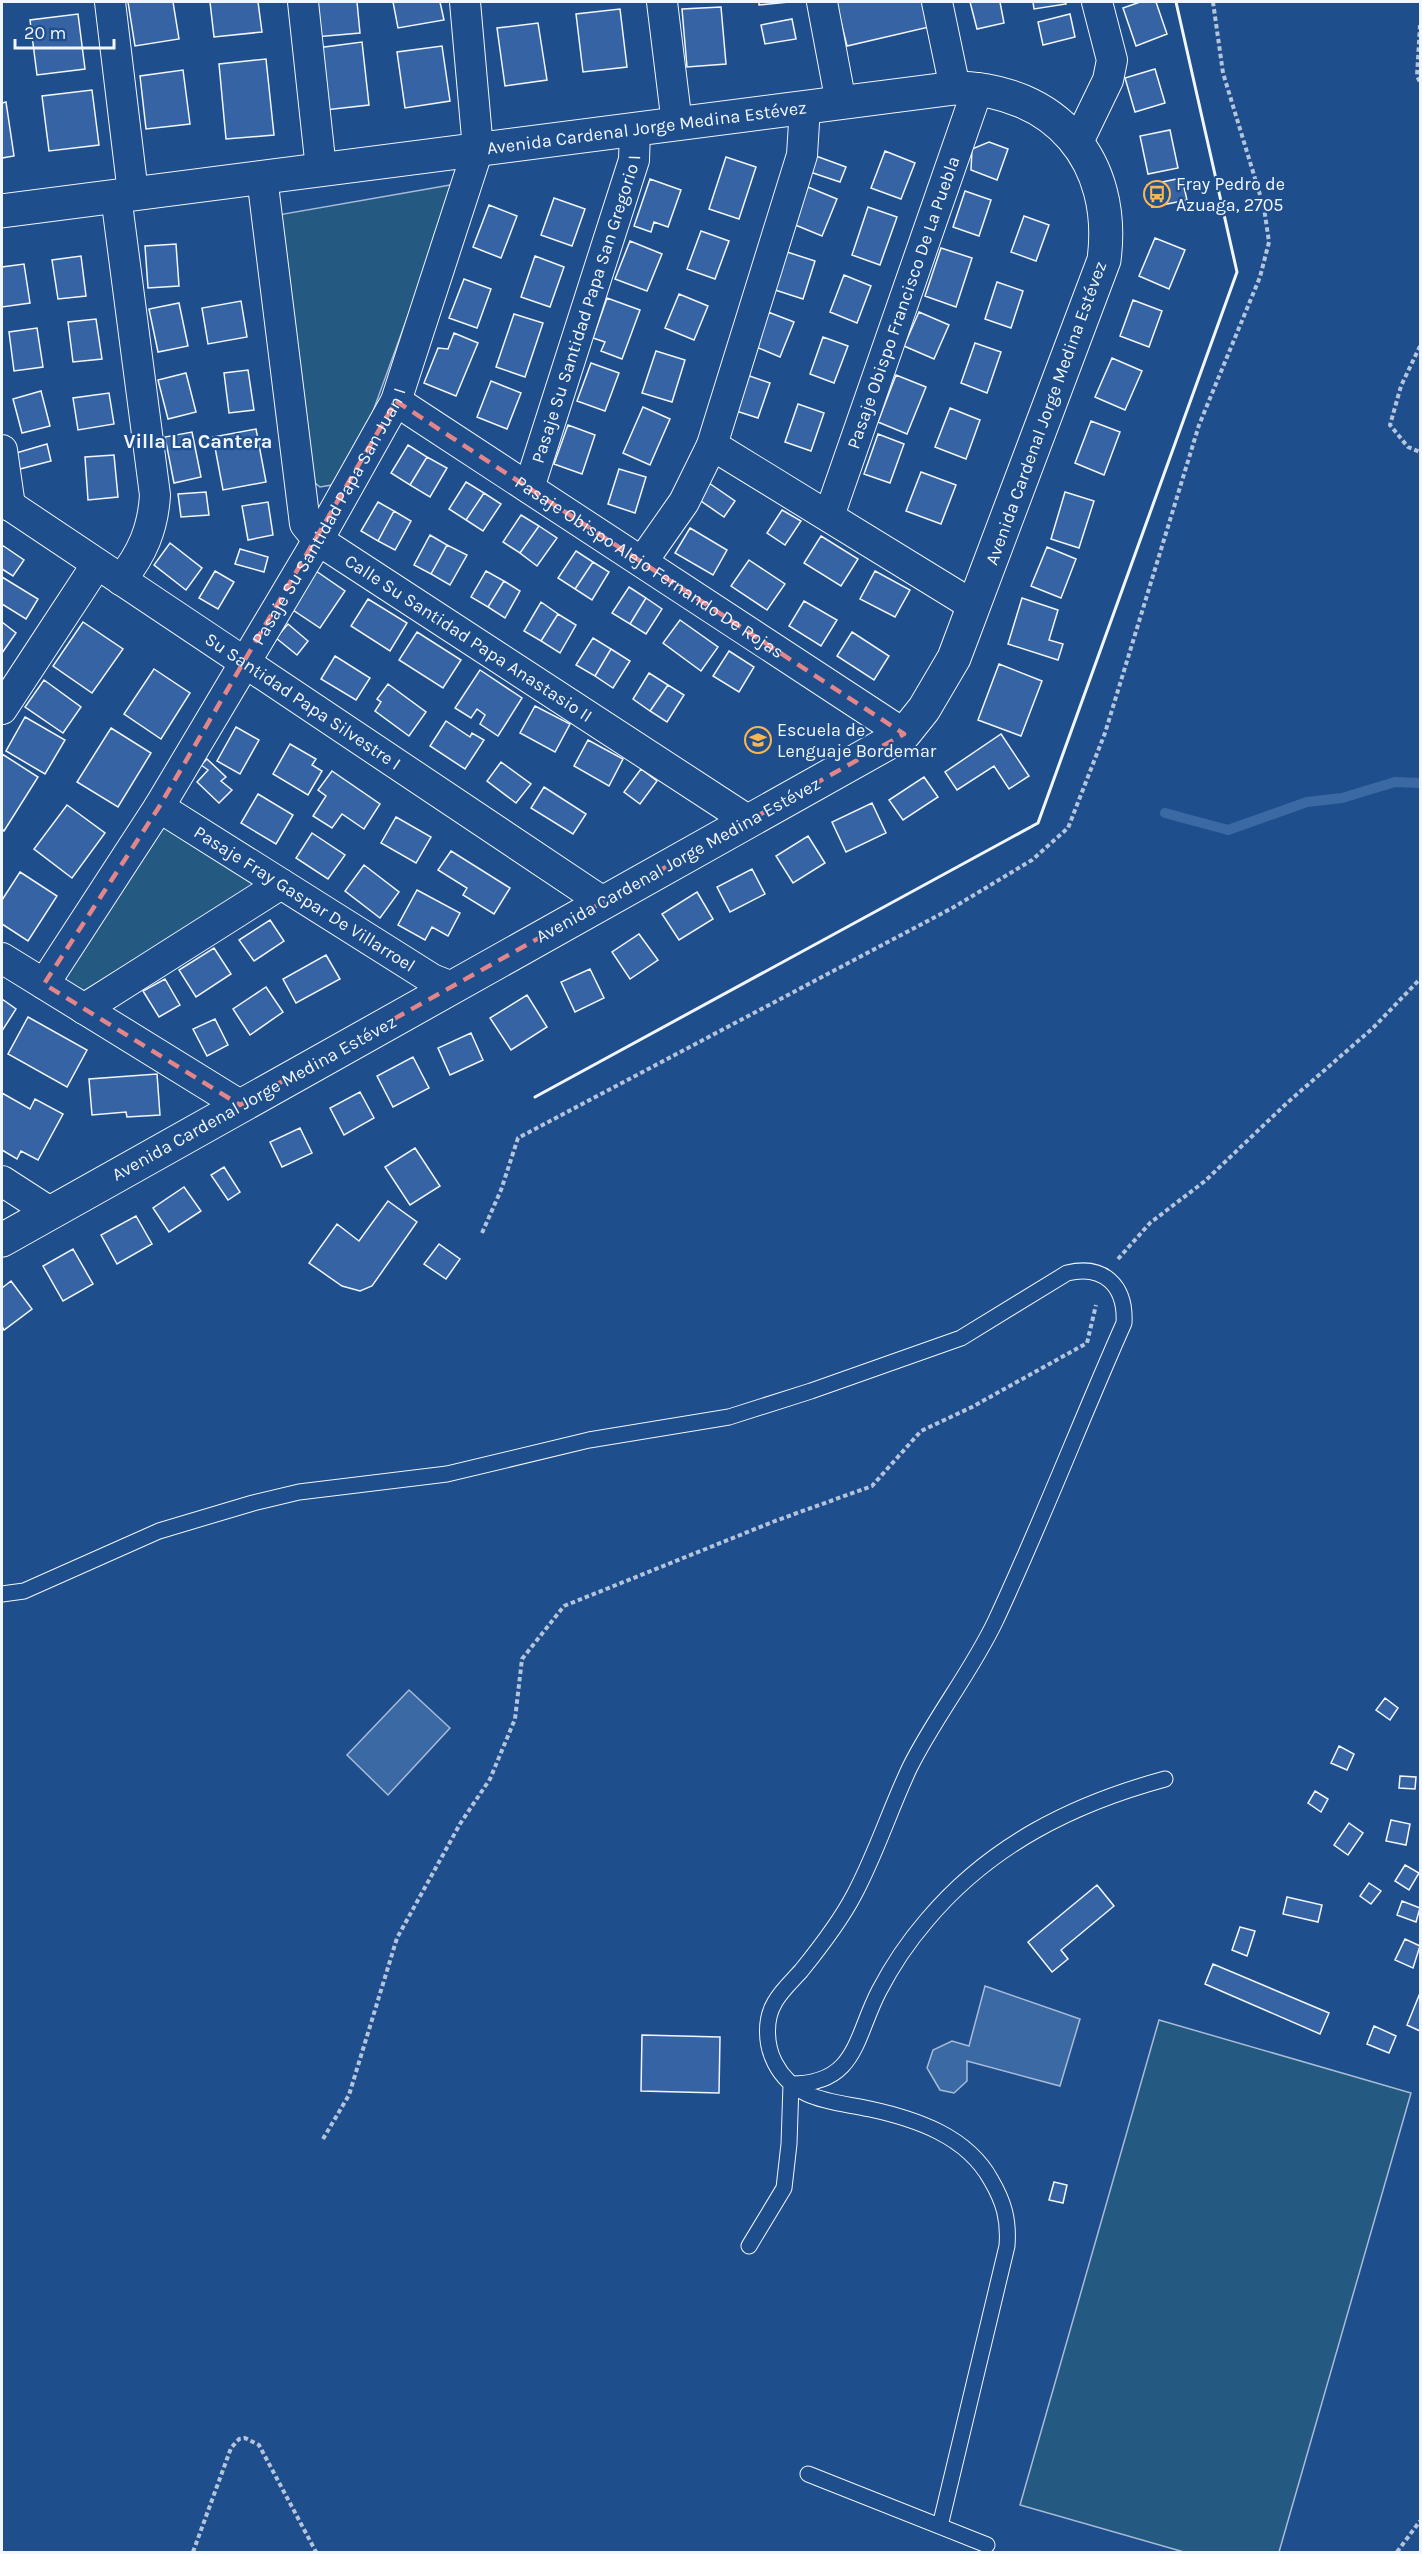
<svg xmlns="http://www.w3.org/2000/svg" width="1422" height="2554" font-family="Karla,sans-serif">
  <rect width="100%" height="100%" fill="#1f4e8c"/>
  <path fill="#245a82" stroke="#a8bbd7" stroke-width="1.5" d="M456 184 372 414 332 485 320 487 309 478 278 215Z
    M164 824 258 884 82 992 62 981Z
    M1159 2020 1411 2093 1279 2552H1184L1020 2505Z"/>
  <path fill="#3b69a3" stroke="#a8bbd7" stroke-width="1.5" d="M409 1690 450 1728 388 1795 347 1755Z
    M985 1986 1080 2019 1060 2086 967 2061V2081L954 2093 940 2090 927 2068 933 2050 952 2041 969 2046Z"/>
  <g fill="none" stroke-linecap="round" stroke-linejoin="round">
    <path stroke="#3b69a3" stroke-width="10" d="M1165 813 1228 830 1307 802 1342 798 1395 782 1420 783"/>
  </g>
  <path fill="#3563a3" stroke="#f2f6ff" stroke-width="1.5" d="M128 2H173L179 39 135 46Z
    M210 2H258L262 32 214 37Z
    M311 2H357L360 33 315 37Z
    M393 2H440L444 20 398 28Z
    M759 2H789L759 5Z
    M836 2H923L929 27 847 46Z
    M970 2H1000L1004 23 977 29Z
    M1033 2H1065L1066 4 1034 9Z
    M1140 2H1156L1167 34 1136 46 1123 8Z
    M721 7 726 64 687 67 682 9Z
    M620 9 627 67 583 72 576 14Z
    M78 14 85 69 37 75 30 20Z
    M1070 14 1075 37 1043 45 1038 22Z
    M792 19 796 39 765 44 761 25Z
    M538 23 547 80 505 86 497 28Z
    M362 42 369 105 325 110 317 48Z
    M442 46 450 101 405 108 397 52Z
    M266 59 274 135 226 139 219 64Z
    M1155 69 1165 103 1135 112 1125 78Z
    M183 70 190 124 146 129 140 76Z
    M92 90 99 145 49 151 42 96Z
    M6 102 14 156 2 158V103Z
    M1170 130 1178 168 1148 174 1140 136Z
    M989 142 1008 149 997 180 971 170 972 149Z
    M885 151 915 163 901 199 871 188Z
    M816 156 846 167 840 182 810 172Z
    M726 157 756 167 739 219 709 209Z
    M1182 178 1187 200 1152 207 1147 185Z
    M650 179 681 190 668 227 654 222 651 232 634 226Z
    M808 187 837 199 822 236 793 224Z
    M965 191 991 200 979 236 953 227Z
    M554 198 585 209 572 246 541 235Z
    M489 205 517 216 501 258 473 247Z
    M868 207 897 217 880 265 852 255Z
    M1024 216 1049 225 1036 261 1011 252Z
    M701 231 729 241 715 279 687 269Z
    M1155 238 1185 250 1169 289 1139 276Z
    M630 241 662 254 647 291 615 279Z
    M176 244 179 286 148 288 145 246Z
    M941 248 972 258 956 307 925 296Z
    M784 251 815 261 803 299 772 289Z
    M81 256 86 296 58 299 52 260Z
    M535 256 564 267 550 307 521 297Z
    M24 264 30 303 2 307V267Z
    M844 275 871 286 857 323 830 312Z
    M464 279 491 289 477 328 449 318Z
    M997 282 1023 291 1011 328 985 319Z
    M679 294 708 306 694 340 665 328Z
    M607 298 640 310 622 359 601 351 605 342 593 338Z
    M1133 300 1162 311 1149 347 1120 336Z
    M241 301 247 337 208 344 202 308Z
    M179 303 188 346 158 352 149 309Z
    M768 312 794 322 780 357 754 346Z
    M919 312 949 325 934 359 904 346Z
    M514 314 543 323 525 377 496 367Z
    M96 319 102 359 73 362 68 322Z
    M37 328 43 367 14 371 9 332Z
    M454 333 478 343 456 396 424 383 438 348 448 349Z
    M823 337 848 346 834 383 810 374Z
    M975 343 1001 352 987 393 961 383Z
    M656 351 685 360 672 402 642 393Z
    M1112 358 1142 371 1125 410 1095 397Z
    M591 363 619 373 605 411 577 401Z
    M248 370 254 410 229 413 224 373Z
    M186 373 196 412 168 419 158 380Z
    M741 373 770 383 758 418 730 409Z
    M896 375 926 387 907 434 878 422Z
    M491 381 521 393 507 429 477 417Z
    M41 391 50 426 22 433 13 399Z
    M109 393 114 424 78 430 73 398Z
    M798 404 824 413 811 451 785 442Z
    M643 407 670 419 650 465 623 453Z
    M950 408 980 420 966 459 935 447Z
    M1091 421 1120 432 1104 475 1075 463Z
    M568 425 595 435 582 474 554 464Z
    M256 429 266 482 223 490 213 437Z
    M192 432 201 477 174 483 165 437Z
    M878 434 904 444 890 483 864 474Z
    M47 444 51 461 20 469 16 453Z
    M408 445 427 457 410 485 391 473Z
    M114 455 118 497 88 500 85 457Z
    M427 457 447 468 430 497 410 485Z
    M619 469 646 477 635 513 608 504Z
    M921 472 956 485 941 524 906 511Z
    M466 482 484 493 466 520 449 509Z
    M709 483 735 501 724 517 698 499Z
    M206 492 209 515 181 517 178 494Z
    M1065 492 1094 501 1079 548 1051 539Z
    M484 493 501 504 483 531 466 520Z
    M268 502 273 535 248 540 242 506Z
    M378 502 394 511 378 541 361 531Z
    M782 510 801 521 785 545 767 533Z
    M394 511 411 521 395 550 378 541Z
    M521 515 539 526 520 553 503 542Z
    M539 526 557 538 537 566 520 553Z
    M690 528 727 550 713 575 675 553Z
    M430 535 447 545 431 574 414 565Z
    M821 536 858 559 841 586 804 563Z
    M170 543 202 568 186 590 154 565Z
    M2 545 24 560 13 576 2 569Z
    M447 545 467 555 450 585 431 574Z
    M1047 547 1076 559 1061 598 1031 586Z
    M240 549 268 557 264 572 235 564Z
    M576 551 593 562 575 589 558 578Z
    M749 560 785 584 767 610 731 586Z
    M593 562 609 572 592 600 575 589Z
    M215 571 234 582 218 609 199 598Z
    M316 571 345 591 320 628 290 608Z
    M486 571 504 581 488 607 471 597Z
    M875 571 910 590 895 617 860 599Z
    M2 577 38 599 26 619 2 604Z
    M504 581 520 591 505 618 488 607Z
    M629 587 646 598 630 624 612 613Z
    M646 598 662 609 646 634 630 624Z
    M1022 598 1058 610 1049 640 1063 644 1058 660 1008 644Z
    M368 599 407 623 390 651 351 626Z
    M804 601 837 620 821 646 789 626Z
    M541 602 558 614 541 641 524 631Z
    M558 614 576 625 560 653 541 641Z
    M680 620 718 647 701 671 663 643Z
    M2 622 16 633 2 653Z
    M83 622 123 649 92 693 53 666Z
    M288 624 308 641 297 655 276 638Z
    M417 632 461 660 443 688 399 660Z
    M852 632 889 656 874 680 837 656Z
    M593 638 611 649 595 676 576 665Z
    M611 649 630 661 613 688 595 676Z
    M729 651 754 667 739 692 713 676Z
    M335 656 370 678 356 700 321 679Z
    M999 664 1042 681 1021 736 978 720Z
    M154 669 190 693 161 739 124 714Z
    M480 670 522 698 498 736 480 724 485 715 477 709 471 718 455 708Z
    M649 673 668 685 650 711 633 699Z
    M44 680 81 707 63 733 25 707Z
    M388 684 426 712 409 736 375 711 381 702 377 699Z
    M668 685 684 695 667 722 650 711Z
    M535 706 570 724 555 752 520 733Z
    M25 717 65 740 45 774 6 751Z
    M446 721 470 737 472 733 484 740 465 769 430 746Z
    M236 727 259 740 240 774 217 761Z
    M111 728 151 753 118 807 77 782Z
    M1001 734 1029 776 1009 789 994 766 957 790 945 772Z
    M588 740 623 759 609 786 574 766Z
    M290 744 316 759 312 765 322 771 308 795 273 774Z
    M2 754 38 777 4 831 2 829Z
    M207 759 226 777 221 781 232 790 219 803 197 782 208 770 201 765Z
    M501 762 531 784 516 803 487 781Z
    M641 769 657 781 640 804 624 792Z
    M332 771 380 804 364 829 342 814 332 828 313 816 326 796 318 790Z
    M924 777 938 797 903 820 889 800Z
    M544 787 586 814 573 834 531 808Z
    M258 794 293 815 276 844 241 823Z
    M872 803 886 833 846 852 832 822Z
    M67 805 105 833 72 878 34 849Z
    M396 817 431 837 416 863 381 843Z
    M312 833 345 855 328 879 296 858Z
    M808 836 825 863 793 883 776 856Z
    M451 851 510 888 494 914 463 895 467 888 438 870Z
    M364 865 399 892 380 918 345 891Z
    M752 869 765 894 730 912 717 887Z
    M20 872 57 896 28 941 2 924V900Z
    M417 890 460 913 448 936 432 927 425 940 398 925Z
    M697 892 713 919 679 940 662 914Z
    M270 920 284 941 254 961 239 940Z
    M639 934 658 960 630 979 612 952Z
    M214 948 231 974 196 997 179 970Z
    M326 955 340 979 296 1003 283 979Z
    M590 969 604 998 575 1012 561 982Z
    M165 979 180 1005 159 1017 143 991Z
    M266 987 283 1012 250 1035 233 1009Z
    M527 995 547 1027 511 1050 490 1018Z
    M2 999 16 1009 2 1031Z
    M28 1017 87 1050 67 1087 8 1054Z
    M215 1019 228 1045 207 1056 193 1029Z
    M471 1033 483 1060 450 1075 438 1048Z
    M413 1057 429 1088 393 1107 377 1076Z
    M157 1074 160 1115 127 1117 126 1112 92 1115 89 1079Z
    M360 1092 374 1118 344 1135 330 1108Z
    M2 1093 30 1109 35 1099 63 1114 38 1160 21 1151 17 1159 2 1150Z
    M300 1128 312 1153 282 1167 270 1142Z
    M415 1148 440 1186 410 1205 385 1167Z
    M224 1167 240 1192 228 1200 211 1175Z
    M184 1187 201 1211 169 1232 153 1208Z
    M388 1201 417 1222 372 1286 360 1291 342 1286 309 1263 337 1224 359 1241Z
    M136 1216 152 1244 117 1264 101 1235Z
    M439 1244 460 1259 446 1279 424 1264Z
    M73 1249 93 1284 63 1301 43 1266Z
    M11 1281 32 1309 4 1330 2 1326V1288Z
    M1385 1698 1398 1708 1390 1720 1376 1710Z
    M1339 1746 1354 1754 1347 1770 1331 1763Z
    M1400 1776 1416 1777 1415 1789 1399 1788Z
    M1315 1791 1328 1799 1321 1812 1308 1803Z
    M1391 1820 1410 1824 1406 1845 1386 1841Z
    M1349 1823 1363 1833 1348 1855 1334 1845Z
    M1405 1865 1419 1873 1409 1890 1395 1881Z
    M1369 1883 1381 1891 1371 1904 1360 1896Z
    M1097 1885 1114 1906 1061 1950 1068 1959 1052 1972 1028 1942Z
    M1287 1897 1322 1905 1318 1922 1283 1914Z
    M1402 1901 1420 1908 1416 1922 1397 1915Z
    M1240 1927 1255 1931 1247 1956 1232 1950Z
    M1405 1939 1420 1946 1413 1968 1395 1960Z
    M1213 1964 1329 2013 1320 2034 1205 1984Z
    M1420 1993V2031L1407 2025Z
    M1374 2026 1396 2036 1389 2053 1367 2044Z
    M642 2035 720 2037 719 2093 641 2091Z
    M1054 2182 1067 2185 1063 2203 1049 2200Z"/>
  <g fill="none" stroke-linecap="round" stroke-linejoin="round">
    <defs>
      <path id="lane" d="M2 1594 24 1591 159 1531 253 1503 299 1492 447 1474 589 1440 729 1417 811 1391 961 1338 1067 1273C1104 1264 1126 1286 1124 1323 1080 1422 1041 1524 995 1622 971 1672 935 1717 910 1767 890 1809 876 1854 854 1895 842 1918 818 1950 801 1971 792 1981 781 1991 775 2002 764 2020 766 2046 775 2063 795 2102 834 2101 870 2109 916 2119 967 2136 991 2180 1004 2202 1009 2220 1007 2246L940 2526
        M791 2084C857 2084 855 2037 879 1991 892 1966 908 1942 927 1920 990 1845 1073 1804 1165 1779
        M749 2246 784 2188 789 2144 791 2084
        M808 2474 987 2545"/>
      <g id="street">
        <path d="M110 2 133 193"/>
        <path d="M303 2 321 169"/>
        <path d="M662 2 677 124"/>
        <path d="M822 2 841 103"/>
        <path d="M937 2 955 88"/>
        <path d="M1077 144 1108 80 1112 60 1097 2"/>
        <path id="s1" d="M262 177 305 524 318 540 749 821"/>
        <path d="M116 196 155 495C153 529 142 554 121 580"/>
        <path id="s2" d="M396 401 904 734"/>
        <path d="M712 445 974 606"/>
        <path d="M2 450 10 506"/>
        <path id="s3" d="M529 488 634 160 635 129"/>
        <path id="s4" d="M2 500 603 902"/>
        <path id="s5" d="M829 516 978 88"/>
        <path d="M642 562 684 502 712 445 802 155 805 107"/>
        <path d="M2 709 97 564"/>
        <path id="s6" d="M159 807 432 979 452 987"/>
        <path d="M2 958 240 1105"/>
        <path id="s7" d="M44 984 159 807 318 540 396 401 478 149 465 2"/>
        <path d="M84 1009 281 884"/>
        <path d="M2 1181 50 1212"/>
      </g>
      <g id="secondary">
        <path id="s8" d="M2 211 955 88C1056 89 1117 161 1104 260L954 658 924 709 904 734 2 1240"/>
      </g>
    </defs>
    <use href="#lane" stroke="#f2f6ff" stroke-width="17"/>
    <use href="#street" stroke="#f2f6ff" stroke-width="32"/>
    <use href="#secondary" stroke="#f2f6ff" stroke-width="35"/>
    <path stroke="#b3c4dc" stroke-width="4" stroke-dasharray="4.5 3" stroke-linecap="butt" d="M1420 25 1417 76 1420 82
      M1420 346 1401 386 1390 425 1408 447 1420 452
      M482 1233 501 1190 518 1138 954 907 1032 860 1068 828 1105 733 1199 425 1260 277 1269 242 1264 208 1223 73 1213 2
      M1118 1259 1150 1223 1205 1181 1288 1102 1373 1028 1420 979
      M323 2139 349 2095 397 1938 460 1824 490 1779 515 1719 522 1659 564 1606 775 1521 872 1486 921 1431 972 1407 1087 1343 1096 1305
      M193 2552 231 2448 239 2439 245 2438 259 2445 316 2552
      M1397 2552 1420 2521"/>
    <use href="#lane" stroke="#1f4e8c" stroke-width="15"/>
    <use href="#street" stroke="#1f4e8c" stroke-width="30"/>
    <use href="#secondary" stroke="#1f4e8c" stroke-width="33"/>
    <path stroke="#f2f6ff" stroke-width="3" d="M535 1097 1038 823 1237 272 1176 2"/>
  </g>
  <path fill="none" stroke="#e38589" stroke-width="4.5" stroke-dasharray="12 8" stroke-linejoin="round" d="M396 401 904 734 240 1105 44 984 159 807Z"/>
  <defs>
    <symbol id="bus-ring" viewBox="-11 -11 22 22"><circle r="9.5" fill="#1f4e8c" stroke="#ffb74d" stroke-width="1.5"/><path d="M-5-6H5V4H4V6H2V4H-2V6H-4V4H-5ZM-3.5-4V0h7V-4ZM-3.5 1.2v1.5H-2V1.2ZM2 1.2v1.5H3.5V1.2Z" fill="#ffb74d"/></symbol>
    <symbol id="school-ring" viewBox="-11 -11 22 22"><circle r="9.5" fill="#1f4e8c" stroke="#ffb74d" stroke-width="1.5"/><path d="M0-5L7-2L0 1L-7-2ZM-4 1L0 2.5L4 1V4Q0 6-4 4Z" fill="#ffb74d"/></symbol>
  </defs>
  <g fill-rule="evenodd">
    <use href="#bus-ring" x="1142" y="179" width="30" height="30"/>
    <use href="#school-ring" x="743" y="725" width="30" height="30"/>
  </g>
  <g text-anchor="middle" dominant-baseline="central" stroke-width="4.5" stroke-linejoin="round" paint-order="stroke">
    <g font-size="18" fill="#f2f6ff" stroke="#1f4e8c">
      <text stroke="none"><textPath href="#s8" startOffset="650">Avenida Cardenal Jorge Medina Estévez</textPath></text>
      <text stroke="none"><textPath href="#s5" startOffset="226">Pasaje Obispo Francisco De La Puebla</textPath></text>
      <text stroke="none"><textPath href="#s3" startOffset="188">Pasaje Su Santidad Papa San Gregorio I</textPath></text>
      <text transform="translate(1046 413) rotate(-70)">Avenida Cardenal Jorge Medina Estévez</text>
      <text stroke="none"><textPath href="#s7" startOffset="548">Pasaje Su Santidad Papa San Juan I</textPath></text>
      <text stroke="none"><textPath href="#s2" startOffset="303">Pasaje Obispo Alejo Fernando De Rojas</textPath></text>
      <text stroke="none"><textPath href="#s1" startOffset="550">Calle Su Santidad Papa Anastasio II</textPath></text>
      <text stroke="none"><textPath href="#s4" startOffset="362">Su Santidad Papa Silvestre I</textPath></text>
      <text transform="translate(678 860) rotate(-29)">Avenida Cardenal Jorge Medina Estévez</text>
      <text stroke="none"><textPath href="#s6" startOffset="172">Pasaje Fray Gaspar De Villarroel</textPath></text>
      <text transform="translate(254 1098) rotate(-29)">Avenida Cardenal Jorge Medina Estévez</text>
    </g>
    <g font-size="18" fill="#f2f6ff" stroke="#1f4e8c" text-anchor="start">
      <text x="1176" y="184">Fray Pedro de<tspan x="1176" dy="21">Azuaga, 2705</tspan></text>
      <text x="777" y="730">Escuela de<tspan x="777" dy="21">Lenguaje Bordemar</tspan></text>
    </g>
    <g font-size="20" font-weight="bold" fill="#f2f6ff" stroke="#1f4e8c">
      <text x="198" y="441">Villa La Cantera</text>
    </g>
  </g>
  <rect width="1422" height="2554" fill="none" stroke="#f2f6ff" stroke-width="6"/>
  <path d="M15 39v9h99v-9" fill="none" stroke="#f2f6ff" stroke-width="3"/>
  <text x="24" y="39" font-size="18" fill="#f2f6ff" stroke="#1f4e8c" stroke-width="4.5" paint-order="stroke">20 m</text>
</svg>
